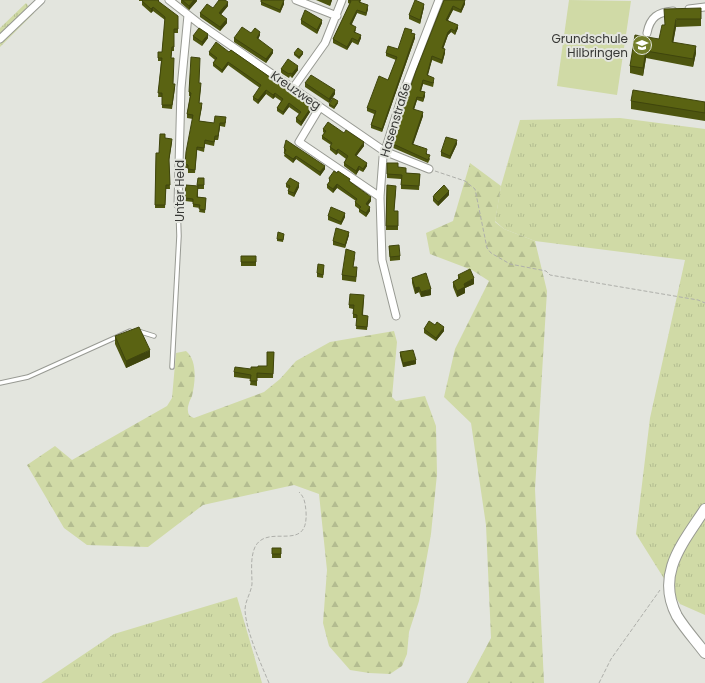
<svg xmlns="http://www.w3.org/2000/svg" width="705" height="683" font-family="Poppins,sans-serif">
  <defs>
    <pattern id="grass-tufts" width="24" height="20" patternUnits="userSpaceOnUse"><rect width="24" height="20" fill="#d0daa6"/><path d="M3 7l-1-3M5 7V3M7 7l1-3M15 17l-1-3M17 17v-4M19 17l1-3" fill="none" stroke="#b3bc90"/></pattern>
    <pattern id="forest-firs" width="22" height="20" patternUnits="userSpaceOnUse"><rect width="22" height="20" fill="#d0daa6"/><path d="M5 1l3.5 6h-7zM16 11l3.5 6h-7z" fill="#b3bc90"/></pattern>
  </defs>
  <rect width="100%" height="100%" fill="#e3e5de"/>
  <path fill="url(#grass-tufts)" d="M26 3 34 13 0 47V28Z
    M620 118 705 129V615L680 604 636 534 650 418 685 260 535 241 504 229 495 221 501 186 520 120Z
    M237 597 262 683H41L114 634Z"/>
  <path fill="url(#forest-firs)" d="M470 163 501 186 495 222 504 229 535 241 547 291 535 489 544 683H467L491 638 486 525 471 423 444 397 455 349 489 281 472 270 430 254 426 233 453 221Z
    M394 331 397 342 392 397 396 401 425 396 436 426 437 474 431 534 419 601 409 632 407 654 402 666 390 674 369 673 350 670 329 646 323 623 327 570 319 494 294 485 203 505 148 547 87 545 64 528 27 465 55 446 72 460 167 406 172 398 176 353 186 351C198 361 195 383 192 396 190 400 187 407 188 411 188 415 191 417 194 418L264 392 280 379 296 361 330 342Z"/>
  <path fill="#d0daa6" d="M569 0 631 1 617 95 557 86Z"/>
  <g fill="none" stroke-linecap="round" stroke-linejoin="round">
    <defs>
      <path id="lane" d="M138 331 154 336
        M172 367 179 236 178 205
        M0 383 28 377 130 331"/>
      <path id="street" d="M169 0 201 25 384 151 429 169
        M296 0 337 16
        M689 9 705 7
        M647 33C650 17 658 12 673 11
        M0 39 41 0
        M293 88 325 43 342 0
        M320 107 299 142 380 197
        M178 205 181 88 188 15
        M396 316 382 260 380 197 383 157 403 93 439 0"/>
      <path id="secondary" d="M705 509C683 543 655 574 677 616 685 629 696 641 705 653"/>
    </defs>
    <use href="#lane" stroke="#989a93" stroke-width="5.5"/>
    <use href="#street" stroke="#989a93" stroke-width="9"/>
    <use href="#secondary" stroke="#989a93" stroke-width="12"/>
    <path stroke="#aeafaa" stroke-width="1" stroke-dasharray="4 2" stroke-linecap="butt" d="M435 171 465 181 475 189 487 248 491 253 510 264 546 271 550 275 698 300 705 303
      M269 683C261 664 246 631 245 610 245 601 251 593 252 584 252 572 250 558 255 547 268 522 309 555 306 511 305 503 305 498 299 492
      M599 683 611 659 660 590"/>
    <use href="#lane" stroke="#fff" stroke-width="3.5"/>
    <use href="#street" stroke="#fff" stroke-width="7"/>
    <use href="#secondary" stroke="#fff" stroke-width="10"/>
  </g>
  <path fill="#4d550f" d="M139 0H159V2L178 20V33H174V51H172L171 58 173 84 175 88 172 109 162 108V97H158L161 61H158V52H162L165 20 153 11 151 13 142 5V1H139Z
    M181 0H197V1L189 10 181 3Z
    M316 0H332L330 6Z
    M348 0H361L360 3 368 9 366 16 357 13 352 24 356 30 355 32 361 38 358 45 352 42 347 50 333 43V39L350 4 348 3Z
    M444 0 465 4 461 13 453 10 448 20 458 28 455 35 451 32 448 35 443 49 445 53 442 64 432 60 427 76 434 82 433 87 423 84 421 91 425 96 423 102 417 100 414 109 423 116 413 144 427 153V154L430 159 428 163 391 147V143Z
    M261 2 284 4 280 13 261 5Z
    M228 6 221 14 227 23 220 31 200 17V13L213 8Z
    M424 7 420 24 409 19V15Z
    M701 8V26L676 27 673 42 696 53 693 67 646 58 643 76 630 73V66L659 39 664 25Z
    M301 20 322 23 317 34 301 24Z
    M251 33 260 35 258 39 273 53 266 63 234 42V38Z
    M412 33 415 38 382 132 371 128V125L374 114 367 111V108L388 80 396 60 386 56V53L398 49Z
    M193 36 208 38 202 46 193 40Z
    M209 52H229L310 105V112L301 126 296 122V118L299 114 289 107 283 115 277 111V108L281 101 275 97 273 99 266 94 258 104 253 100V97L260 88 228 65 222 73 213 66V63L215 60 209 55Z
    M294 53 303 54 299 59 294 55Z
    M281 69 298 70 292 78 290 76 289 78 281 73Z
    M199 83 201 87 199 103 202 107 199 121 214 123 226 121 225 127 220 126 218 140H215L214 146 205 144 204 152 197 150 195 173H188V168H185V164L193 119 187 118V114L190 96H189V92Z
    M305 83 335 94 329 103 305 87Z
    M631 101 705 102V121L631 109Z
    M338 103 334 109 329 106V104Z
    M323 129 344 133 364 146 356 156 367 166 363 172 359 170 356 175 344 166V163L346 159 338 153 336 155 330 150V147L331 145 322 139V136L324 133 323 132Z
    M165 138 172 142 169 161 170 189H166L165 208H155L156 153H159Z
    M457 144 450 159 441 156V152Z
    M284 148 325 169 320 176 296 159 293 163 284 156 285 153 284 152Z
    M387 163 398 167 406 173 420 174 419 190 401 189V179L387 178Z
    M198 178H204V189H198V197L206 198 205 213 199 212 200 208 193 207V202L185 201 186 185 197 186Z
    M329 178 350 182 371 201 368 205 370 211 366 217 359 212V209L355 206V202L356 201 337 188 333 193 327 188V185L329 182Z
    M286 184 299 187 294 197 288 194V191L289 189 286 187Z
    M387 185 396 190 394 211H398V230H386Z
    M449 195 438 206 433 201V197Z
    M328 216 345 217 341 225 328 220Z
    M284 235 283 242 277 241V239Z
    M349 235 345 248 333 245V241Z
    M389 246 400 256V260L390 261Z
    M241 256H256V266H241Z
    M355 257 353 267 357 272 356 282 342 280V275Z
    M324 269 323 278 317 277V273Z
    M458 275 474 284 465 288V293L457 297 453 287V282L458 279Z
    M412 278 431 295 421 297 419 292 415 294 412 283Z
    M364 298 363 315 368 319 367 330 356 329 357 318H353V309L349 308V305Z
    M435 325 444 331 436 341 424 333V329Z
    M115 336 150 357 126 368 115 344Z
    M274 352 273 378H257V386L250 385 251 379 234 377V372L267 366Z
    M400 352 416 364 403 367 400 356Z
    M272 548H281V558H272Z"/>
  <path fill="#3f450d" d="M194 0H197V1L189 10V6Z
    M284 0V4L280 13V10Z
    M330 0H332L330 6Z
    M465 0V4L461 13V10Z
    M228 2V6L219 17V13Z
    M424 4V7L420 24V20Z
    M368 5V9L366 16V13Z
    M453 6V10L446 23V20Z
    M153 7V11L151 13V9Z
    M357 10V13L350 27V24Z
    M227 19V23L220 31V27Z
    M676 19V27L672 50V42Z
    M322 20V23L317 34V30Z
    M458 25V28L455 35V31Z
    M451 29V32L448 35 442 52V48L448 32Z
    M260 32V35L257 42V38Z
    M208 34V38L202 46V42Z
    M415 34V38L382 132V129Z
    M361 35V38L358 45V41Z
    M352 38V42L347 50V47Z
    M696 46V53L693 67V59Z
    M445 49V53L442 64V60Z
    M273 50V53L266 63V59Z
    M646 51V58L643 76V68Z
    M303 52V54L299 59V57Z
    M432 56V60L427 79V75Z
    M228 62V65L222 73V70Z
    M298 66V70L292 78V74Z
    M423 80V84L420 94V91Z
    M266 90V94L258 104V100Z
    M335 90V94L329 103V99Z
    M425 92V96L423 102V98Z
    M275 93V97L273 99V95Z
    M417 97V100L413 113V109Z
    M338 101V103L334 109V107Z
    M289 103V107L283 115V112Z
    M310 105V112L301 126V122Z
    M423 112V116L412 148V144Z
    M220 123V126L218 140V136Z
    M457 140V144L450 159V156Z
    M364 142V146L355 158V155Z
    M338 149V153L336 155V151Z
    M296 156V159L293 163V159Z
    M367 163V166L363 172V169Z
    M325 166V169L320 176V172Z
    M359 166V170L356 175V171Z
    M299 183V187L294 197V193Z
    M337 184V188L333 193V189Z
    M449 191V195L438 206V202Z
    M371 197V201L366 208V204Z
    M370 207V211L366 217V213Z
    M345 213V217L341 225V222Z
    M349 232V235L345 248V245Z
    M474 278V284L465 288V293L457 297V291L464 284Z
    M419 287V292L415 294V288Z
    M431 289V295L421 297V292Z
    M444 327V331L436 341V338Z
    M150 350V357L126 368V361Z
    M416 360V364L403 367V363Z"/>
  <path fill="#5a6312" stroke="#3f450d" d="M143 0H159L158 1 178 16V29H174V47H172L171 58H174L173 84H175L172 105H162V93H158L162 58H158V52H162L165 17 153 7 151 9 142 1Z
    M182 0H194L189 6Z
    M219 0H225L228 2 219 13 227 19 220 27 200 13 207 4 213 8Z
    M261 0H284L280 10 261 2Z
    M349 0H360L359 2 368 5 366 13 357 10 350 24 356 27 354 32 361 35 358 41 352 38 347 47 333 39 351 1Z
    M415 0 424 4 420 20 409 15Z
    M444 0H465L461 10 453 6 446 20 458 25 455 31 451 29 448 32 442 48 445 49 442 60 432 56 427 75 434 78 433 83 423 80 420 91 425 92 423 98 417 97 413 109 423 112 412 144 427 149 426 154 430 155 428 160 391 143 416 71Z
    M701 8V19H676L672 42 696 46 693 59 646 51 643 68 630 66 635 35 659 39 662 25H665L664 9Z
    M305 10 322 20 317 30 301 20Z
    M242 27 251 33 255 28 260 32 257 38 273 50 266 59 234 38Z
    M199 28 208 34 202 42 193 36Z
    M405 28 412 30 411 33 415 34 382 129 371 125 376 111 367 108 379 76 388 80 397 57 386 53 388 46 398 49Z
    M216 42 229 52 231 50 310 105 308 108 310 109 301 122 296 118 301 112 289 103 283 112 277 108 283 99 275 93 273 95 266 90 258 100 253 97 261 85 228 62 222 70 213 63 217 58 209 52Z
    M298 48 303 52 299 57 294 53Z
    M191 57 200 58 199 83H201L199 103H202L199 121 214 123 215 116 226 117 225 123H220L218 136H215L214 142 205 140 204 148 197 147 195 170 188 169V165L185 164 186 152 193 115 187 114 191 93 189 92Z
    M288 59 298 66 292 74 290 73 289 74 281 69Z
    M311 75 335 90 329 99 305 83Z
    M633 90 705 102V113L631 101Z
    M333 98 338 101 334 107 329 104Z
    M328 122 344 133 346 130 364 142 355 155 367 163 363 169 359 166 356 171 344 163 348 156 338 149 336 151 330 147 332 143 322 136 326 131 323 129Z
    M160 134H165V138L172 139 169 159 170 185H166L165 205H155L156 153H159Z
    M446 137 457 140 450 156 441 152Z
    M286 140 325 166 320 172 296 156 293 159 284 153 286 150 284 148Z
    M387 163H398V167L406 168V173L420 174 419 186 401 185 402 175 387 174Z
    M334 171 337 173 338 171 350 179 349 181 371 197 366 204 370 207 366 213 359 209 361 207 355 202 357 199 337 184 333 189 327 185 330 181 329 178Z
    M198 178H204V185H197Z
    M290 178 299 183 294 193 288 191 290 186 286 184Z
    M186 185 198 186 197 197 206 198 205 210 199 209 200 205 193 204V199L185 198Z
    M387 185 396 186 394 211H398V226H386Z
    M444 185 449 191 438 202 433 197 435 194Z
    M331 207 345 213 341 222 328 216Z
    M336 228 349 232 345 245 333 241Z
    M278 232 284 234 283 240 277 239Z
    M399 245 400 256 390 257 389 246Z
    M346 249 355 252 353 267H357L356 277 342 275Z
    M241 256H256V262H241Z
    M318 264 324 265 323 275 317 273Z
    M470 269 474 278 464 284 465 287 457 291 453 282 460 278 458 275Z
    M426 273 431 289 421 292 419 287 415 288 412 278Z
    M350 294 364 295 362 315 368 316 367 327 356 326 357 315 353 314 354 305H349Z
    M429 321 435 325 437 322 444 327 436 338 424 329Z
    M139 327 150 350 126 361 115 336Z
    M413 350 416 360 403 363 400 352Z
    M267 352H274L273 374 257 373V381H250L251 375 234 372 235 367 251 369V367H258V366H267Z
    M272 548H281V554H272Z"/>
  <defs>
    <symbol id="school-disc" viewBox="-11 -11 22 22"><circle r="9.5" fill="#747f2c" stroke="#e3e5de"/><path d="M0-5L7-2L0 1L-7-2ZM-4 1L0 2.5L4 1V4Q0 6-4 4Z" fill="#fff"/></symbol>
  </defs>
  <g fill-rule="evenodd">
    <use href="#school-disc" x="631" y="34" width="22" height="22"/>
  </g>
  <g text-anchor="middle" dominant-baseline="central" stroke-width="4" stroke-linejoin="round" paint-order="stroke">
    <g font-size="12" fill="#383936" stroke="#e3e5de" text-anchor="end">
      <text x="628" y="38">Grundschule<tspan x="628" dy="14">Hilbringen</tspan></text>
    </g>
    <g font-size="12" fill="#383936" stroke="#e3e5de">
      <text transform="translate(296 90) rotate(35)">Kreuzweg</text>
      <text transform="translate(395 120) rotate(-73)">Hasenstraße</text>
      <text transform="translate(179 191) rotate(-90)">Unter Held</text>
    </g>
  </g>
</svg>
